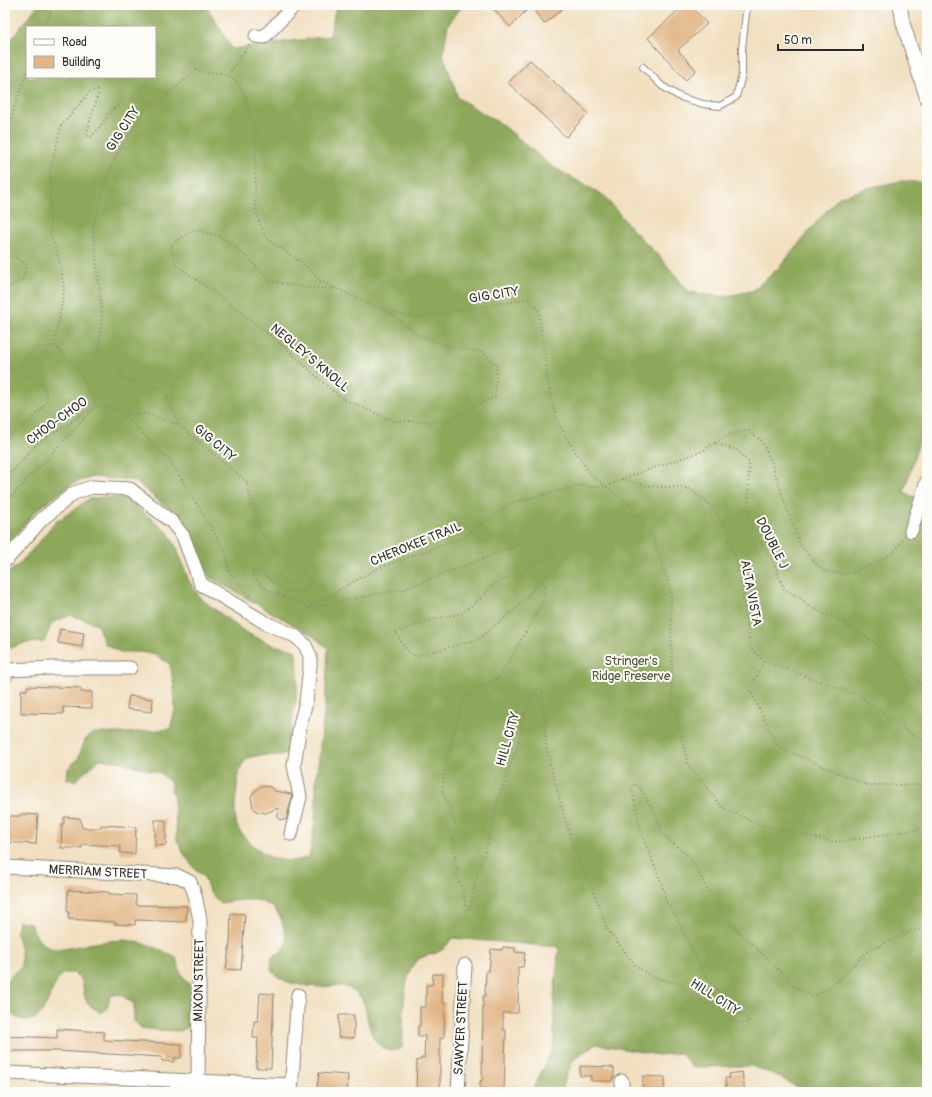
<svg xmlns="http://www.w3.org/2000/svg" width="932" height="1097" font-family="Pangolin,sans-serif">
  <rect width="100%" height="100%" fill="#fdfcf7"/>
  <filter id="ink" filterUnits="userSpaceOnUse"><feTurbulence type="fractalNoise" baseFrequency=".025" numOctaves="2"/><feDisplacementMap in="SourceGraphic" scale="8" xChannelSelector="R" yChannelSelector="G"/><feConvolveMatrix kernelMatrix="1 2 1 2 8 2 1 2 1" color-interpolation-filters="sRGB"/></filter>
  <filter id="wash" filterUnits="userSpaceOnUse"><feTurbulence type="fractalNoise" baseFrequency=".012" numOctaves="4" result="noise"/><feDisplacementMap in="SourceGraphic" scale="16" xChannelSelector="R" yChannelSelector="G"/><feGaussianBlur stdDeviation="0.9" result="paint"/><feColorMatrix in="noise" values="0 0 0 0 0 0 0 0 0 0 0 0 0 0 0 0 0 1.4 0 .05"/><feComposite in="paint" operator="in"/></filter>
  <g filter="url(#wash)">
    <rect width="100%" height="100%" fill="#f1dfc0"/>
    <path fill="#8da85a" stroke="#5c6a42" fill-rule="evenodd" d="M38 5H206L232 49 330 36 336 5H463L448 25 443 54 458 98 504 126 551 166 603 195 630 227 661 258 689 292 722 297 752 291 778 269 820 218 839 197 871 187 901 181 927 183V415L904 492 927 504V1092H796L795 1086 778 1076 751 1066 692 1067 681 1053 658 1055 596 1044 573 1060 565 1079 562 1092H532L554 1045V996L559 947 452 938C449 942 445 949 440 951 434 955 425 955 419 959 401 970 403 1027 403 1047 385 1058 374 1042 369 1026 367 1018 366 1007 362 999 361 997 358 995 356 993 345 982 332 987 319 987 306 986 291 985 280 978 277 976 274 972 271 970L272 957 282 951 287 940 281 918 272 906 257 900H240L220 903 210 893 204 877 193 867 184 854 177 840 174 800 170 782 160 773 116 761 100 759 75 781 67 779 68 768 78 759 85 740 93 733H127L170 729 175 710 174 686 170 664 154 654 140 652H120L105 644 97 624 70 615 52 623 44 642 25 643 5 650V575L19 564 41 540 53 524 89 499 102 497 123 498 131 501 135 506 167 531 177 548 181 561 189 581 200 598 241 629 251 635 273 645 295 650C304 680 291 723 286 754 274 758 255 751 245 761 239 767 238 779 237 787 236 799 233 814 237 826 241 835 248 841 255 847 260 850 265 855 270 857 283 862 296 862 309 857L312 842 316 810V780L325 706 328 648 310 634 209 577 192 535 179 515 161 503 135 481 93 477 73 483 36 511 5 546V47ZM27 27H155V77H27Z
      M18 921 30 923C33 928 35 935 38 939 51 955 67 948 84 945 96 942 109 941 121 940 140 940 159 949 176 957L181 974 189 983 191 997 188 1027 180 1031 156 1030 141 1028 134 1021V1004L120 994 110 996 107 1009 101 1013 88 1004 85 998 82 981 74 973H64C61 976 58 979 56 983 46 1000 44 1028 17 1018 7 1014 5 991 5 982L21 966V950L16 933Z"/>
    <g id="blocks">
      <path fill="#e1b685" d="M490 5H567L544 24 531 6 510 27Z
        M684 5H690L707 24 678 50 696 70 686 80 648 38Z
        M530 60 588 113 566 137 508 83Z
        M60 629 84 633 82 647 58 643Z
        M27 686 81 688V692H92V708L63 707V714L21 713V690H27Z
        M129 696 153 699 152 712 127 709Z
        M261 786 270 787 275 791 291 794 292 797 286 820 278 819V808L266 813 256 811 253 807 251 797 253 793Z
        M21 814 38 815 36 844 5 842V816H20Z
        M64 817 80 818 82 828H101V825L136 827 135 854 120 853V846L82 844V848H61L62 824H64Z
        M155 820H166V845L155 846Z
        M68 890 109 892V894L136 895V905L187 906 186 922 135 920V925L115 924V922L68 919 69 912 67 911Z
        M231 913 245 914 241 970 226 969 230 942Z
        M503 947 515 948V952L525 953 523 967H518V1013H503V1030H506L504 1092H480V1081H482L483 996H485L486 971H489L491 949 502 950Z
        M433 974H443L442 1002H445L444 1038H440V1089H436V1092H416L417 1060H421V1058H424L425 1036H418V1026H420V1007H426V985H432Z
        M260 993 274 994 271 1068H256L258 1038H253L254 1021H258Z
        M339 1015H354V1038L338 1037Z
        M57 1029 104 1032V1040L182 1044 181 1058H174V1062L162 1061V1057L56 1051H6V1036L57 1038Z
        M580 1066 612 1067V1068H614V1078H612V1081H591V1076H580Z
        M742 1072 745 1092H727L725 1078H730L729 1074Z
        M319 1073 348 1075 347 1091 317 1088Z
        M643 1076 665 1077 664 1092 642 1091Z"/>
    </g>
  </g>
  <g filter="url(#ink)">
    <use href="#blocks" fill-opacity="0" stroke="#8e8576" stroke-width="1"/>
    <g fill="none" stroke-linecap="round" stroke-linejoin="round">
      <defs>
        <path id="service" d="M643 67 662 86 680 97 703 104 720 106 736 97 742 75V48L747 5"/>
        <path id="minor" d="M900 5 903 23 927 99
          M256 36 264 37 295 5
          M911 531 927 481
          M5 560 7 559 42 519 74 493 92 487 130 489 172 522 183 536 201 584 266 623 295 636 305 645 310 656V667L306 702 300 725 294 765 300 797 291 834
          M5 677 7 670 53 668H130
          M5 867 178 876 190 882 195 895 200 920 198 1080
          M5 1073 291 1085
          M291 1092 298 995
          M458 1092 465 965
          M622 1092V1081"/>
      </defs>
      <use href="#service" stroke="#8e8576" stroke-width="8"/>
      <use href="#minor" stroke="#8e8576" stroke-width="15"/>
      <path stroke="#8e8576" stroke-width="2" stroke-dasharray="1 3" stroke-linecap="butt" d="M43 27 54 5
        M228 75 249 45
        M5 142 13 112 27 71
        M5 252 26 264 23 279 5 290
        M334 289 307 288 271 281 247 257 228 241 216 235 194 229 171 245 176 265 240 311 289 351 328 387 345 400 394 421 449 422 476 405 495 397 497 366 482 352 449 346 418 335 389 312
        M54 346 64 291 61 266 50 232V171L61 126 90 92 98 88V95L86 135 91 137 99 128 110 112 127 97 153 103
        M5 372 17 370C28 350 31 348 54 346 74 361 88 383 96 406
        M123 413 147 414 179 425
        M5 439C15 433 45 411 47 399 47 395 44 388 43 384L17 370
        M715 443 728 435 743 431H749L761 440 771 461 786 507 801 546 818 566 826 572 845 574 857 571 886 557 894 552 903 539
        M5 479 39 442 93 408
        M622 479 648 486 688 488 714 508 725 528 739 569 751 649 764 661
        M607 487 621 479 703 451 715 443 737 450 749 463 748 521 773 561 784 589 796 595 812 608 842 622 877 644 927 689
        M5 501 13 495 96 406 113 408 122 413 171 462 225 550 229 571 247 593 256 602
        M310 607 405 589 538 537 555 555 528 567 520 575 509 577 493 585 481 598 462 613 427 621 395 633 410 654 417 656 479 639 518 607 541 580 546 586 540 607 508 663 496 679 464 697 446 764 442 791 451 810 457 830 453 840 458 880 463 889 466 910 470 908 474 887 488 842 497 803 518 745 525 712 537 689 543 690 546 746 553 775 573 847 593 890 607 929 636 966 653 977 679 984 722 1015 739 1023H748L749 1019 744 1015 732 1011 731 1006 703 972 676 917 666 901 662 884 642 835 632 789 634 784 639 786 657 817 663 835 690 857 713 900 729 922 768 959 796 987 812 996 826 990 842 977 866 952 911 931 927 928
        M310 607 269 591 258 582 251 571C264 573 267 578 276 585 285 592 295 592 305 592L312 582 295 563 285 558 266 540 259 529 246 481 180 426 164 390 125 380 117 366 106 359 99 347 102 314 95 246 92 231 104 185 116 156 146 109 153 103 162 99 196 70 209 73H221L228 75 240 85 247 102 249 114 256 130 255 199 257 216 266 238 306 266 320 281 388 312 417 317 528 299 538 308 550 395 558 421 567 439 591 475 630 504 637 519 652 535 671 591 672 697 688 765 723 808 760 825 835 842 927 828
        M300 627 310 607 376 569 462 538 511 503 578 486 607 487
        M927 742 912 735 858 695 764 661 750 690 778 747 867 785H927"/>
      <use href="#service" stroke="#fff" stroke-width="6"/>
      <use href="#minor" stroke="#fff" stroke-width="13"/>
    </g>
  </g>
  <g text-anchor="middle" dominant-baseline="central" stroke-width="4" stroke-linejoin="round" paint-order="stroke">
    <g font-size="13" fill="#2b2b2b" stroke="#fdfcf7">
      <text transform="translate(123 129) rotate(-57)">GIG CITY</text>
      <text transform="translate(494 295) rotate(-9)">GIG CITY</text>
      <text transform="translate(310 358) rotate(40)">NEGLEY'S KNOLL</text>
      <text transform="translate(57 421) rotate(-36)">CHOO-CHOO</text>
      <text transform="translate(215 443) rotate(40)">GIG CITY</text>
      <text transform="translate(772 543) rotate(63)">DOUBLE J</text>
      <text transform="translate(416 544) rotate(-22)">CHEROKEE TRAIL</text>
      <text transform="translate(751 593) rotate(79)">ALTA VISTA</text>
      <text transform="translate(508 739) rotate(-74)">HILL CITY</text>
      <text transform="translate(98 872) rotate(3)">MERRIAM STREET</text>
      <text transform="translate(199 980) rotate(-89)">MIXON STREET</text>
      <text transform="translate(715 997) rotate(33)">HILL CITY</text>
      <text transform="translate(461 1028) rotate(-87)">SAWYER STREET</text>
    </g>
    <g font-size="13" fill="#54583c" stroke="#fdfcf7">
      <text x="631" y="661">Stringer's<tspan x="631" dy="15">Ridge Preserve</tspan></text>
    </g>
  </g>
  <rect width="932" height="1097" fill="none" stroke="#fdfcf7" stroke-width="20"/>
  <rect x="26" y="26" width="130" height="52" fill="#fdfcf7" stroke="#a9a8a5"/>
  <rect x="34" y="39" width="20" height="6" fill="#ffffff" stroke="#a9a8a5"/>
  <text x="62" y="46" font-size="12" fill="#2b2b2b">Road</text>
  <rect x="34" y="56" width="20" height="12" fill="#e1b685" stroke="#a9a8a5"/>
  <text x="62" y="66" font-size="12" fill="#2b2b2b">Building</text>
  <path d="M778 44v6h85v-6" fill="none" stroke="#2b2b2b" stroke-width="2"/>
  <text x="784" y="44" font-size="12" fill="#2b2b2b" stroke="#fdfcf7" stroke-width="3" paint-order="stroke">50 m</text>
</svg>
